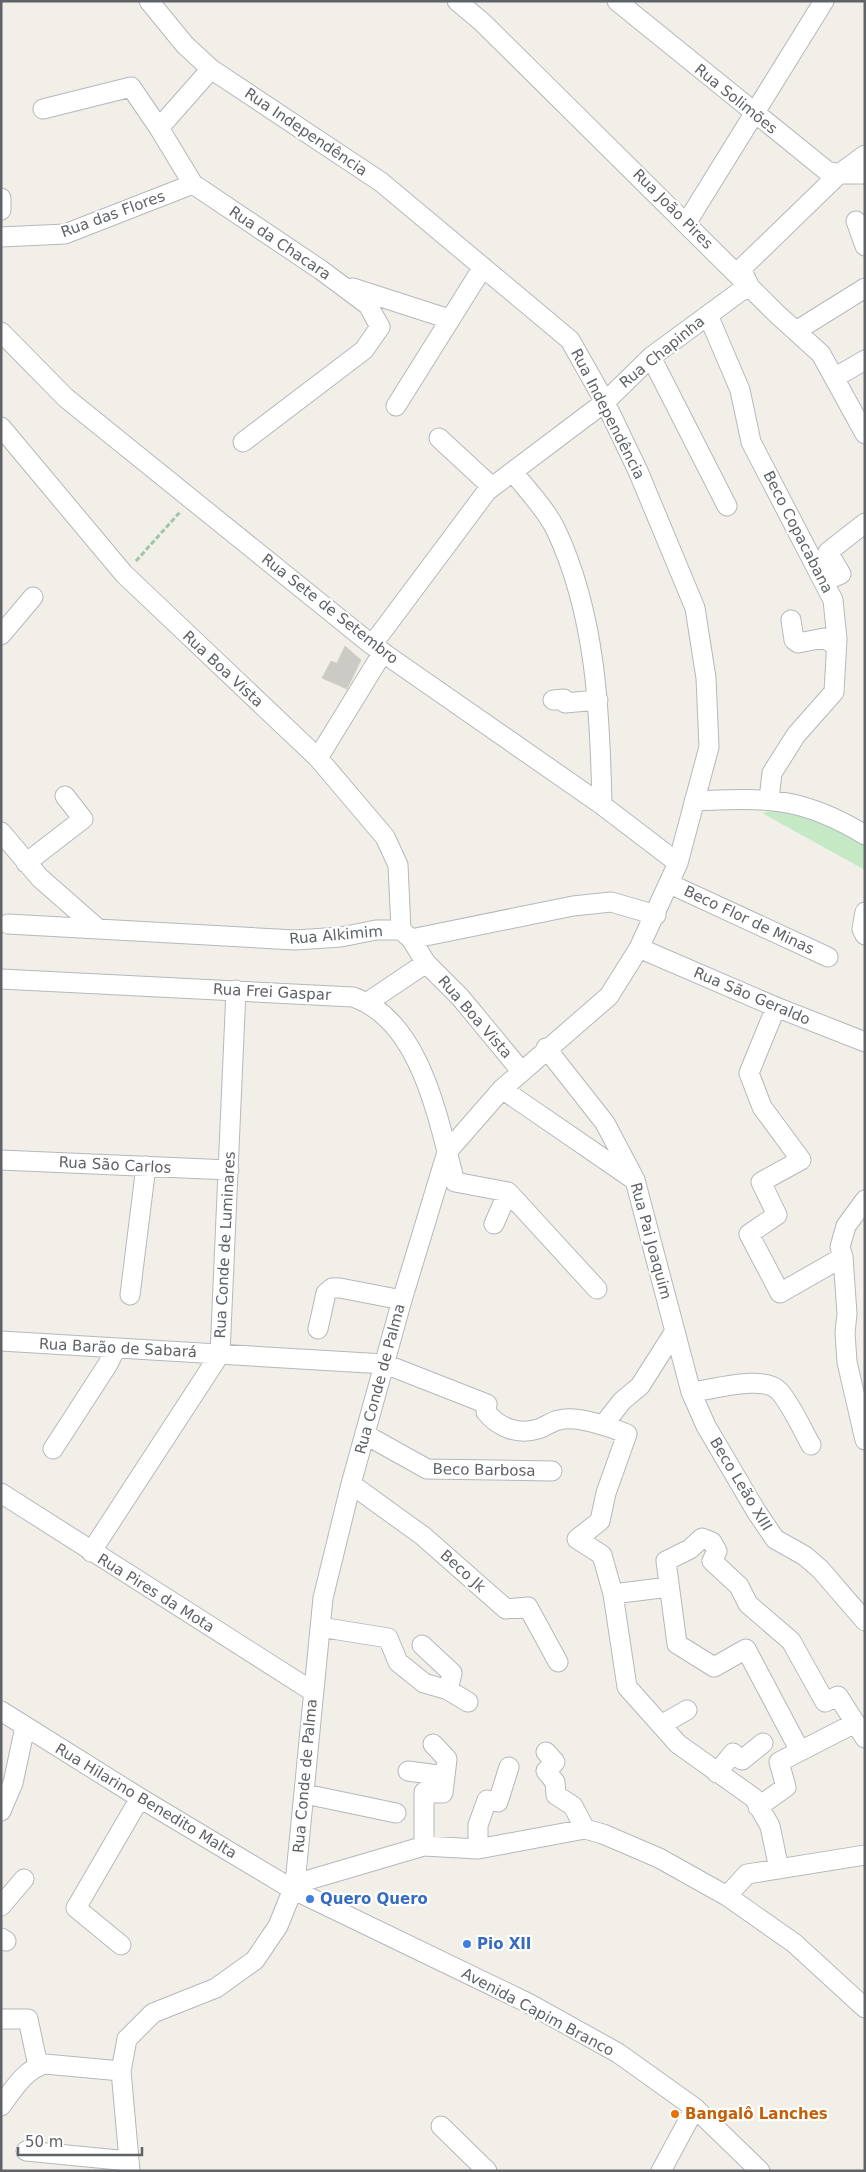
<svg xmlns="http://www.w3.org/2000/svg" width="866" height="2172" font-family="'DejaVu Sans',sans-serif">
  <rect width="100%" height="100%" fill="#f1efe8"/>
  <path fill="#c5e8c5" d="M783 809 834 825 865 845V870L762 813Z"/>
  <path fill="#cccac5" stroke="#d6d1c6" d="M345 646 361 660 347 689 322 678 331 661 337 663Z"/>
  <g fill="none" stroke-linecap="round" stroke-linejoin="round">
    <defs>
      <path id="minor" d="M457 1 482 22 778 315 821 354 865 434
        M617 1 827 171 839 174H865
        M43 109 131 87 159 128 193 184 321 270 368 305 380 327 364 350 243 442
        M159 128 211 69
        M1 198V210
        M856 221 865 246
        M687 222 824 1
        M1 237 65 234 193 184
        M353 288 449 319
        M708 315 740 390 751 442 833 600 837 639 834 692 796 735 772 773 769 799
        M796 331 865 288
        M1 332 66 398 372 645 602 805 678 863
        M651 357 727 506
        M834 378 865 360
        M396 406 483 267
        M1 427 124 574 318 758 385 837 398 865 401 930
        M439 438 492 487
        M513 472C527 490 546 509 556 530 596 615 600 712 602 805
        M824 582 841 574 828 552 865 523
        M791 620 794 640 798 643 824 638 836 646
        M1 635 33 597
        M372 645 487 491 605 402 651 357 749 285 741 269 839 174 865 155
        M553 700 564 699 565 703 598 700
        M318 758 383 652
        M694 801C767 798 801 796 865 835
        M1 832 40 878 97 928
        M26 863 83 819 65 796
        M670 884 828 957
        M865 912 862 929 865 935
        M8 924 295 940 341 937 376 930H401L411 939 426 963 368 1002
        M411 939 573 906 611 902 656 915
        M639 948 776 1007 865 1042
        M426 963 460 997 522 1072
        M1 979 353 997C422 1021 438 1121 455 1182L508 1192 597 1289
        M776 1007 749 1073 762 1107 801 1160 761 1182 777 1215 749 1234 780 1293 843 1257
        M546 1048 605 1123 635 1180 691 1392 706 1426 756 1511 775 1539 805 1556 820 1569 865 1621
        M502 1089 633 1179
        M1 1160 229 1170
        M865 1200 846 1226 840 1247 843 1257 847 1314 845 1333 847 1362 865 1440
        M494 1224 508 1192
        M130 1295 146 1166
        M318 1329 326 1293 332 1288H340L402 1300
        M1 1341 385 1364 487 1404 486 1412C499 1428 518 1435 538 1429 545 1427 552 1421 559 1420 576 1415 611 1427 627 1434L606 1493 600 1521 577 1539 602 1555 613 1594 627 1687 678 1744 754 1798 770 1826 779 1869
        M691 1392C712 1390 764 1374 779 1391 791 1404 802 1429 811 1445
        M604 1424 622 1401 640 1386 675 1331
        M366 1435 427 1469 552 1471
        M53 1449 108 1364 116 1348
        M351 1484 423 1536 506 1609 528 1607 558 1662
        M1 1493 312 1691
        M91 1552 220 1354 236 990
        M613 1594 669 1587
        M320 1627 388 1638 398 1662 424 1683 448 1690 468 1702
        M422 1645 452 1673 448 1690
        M1 1711 140 1798 292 1889 528 2003 618 2053 695 2108 760 2171
        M661 1725 687 1710
        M800 1751 746 1649 714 1667 677 1644 666 1561 690 1549 702 1538 712 1542 717 1551 712 1561 739 1586 748 1604 791 1641 825 1702 838 1696 865 1738
        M546 1752 555 1762 546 1771 555 1782 556 1795 573 1806 585 1829
        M408 1771 445 1776
        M717 1773 733 1753 742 1760 763 1743
        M305 1794 396 1813
        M758 1807 786 1787 779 1762 855 1723
        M1 1811 13 1783 25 1727
        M424 1846V1792L443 1793 447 1759 433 1744
        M478 1849V1825L487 1800 498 1802 509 1767
        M295 1884 424 1846 478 1849 585 1829 603 1834 659 1858 727 1896 794 1943 865 2008
        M727 1896 747 1874 865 1855
        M1 1906 24 1879
        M1 1938 6 1941
        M121 1945 76 1908 140 1798
        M1 2019H28L38 2066
        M1 2106C13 2090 25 2069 45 2064L121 2071
        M441 2126 487 2171
        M26 2151 129 2161
        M130 2171 121 2071 127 2039 153 2013 216 1988 255 1960 278 1926 295 1884 323 1598 351 1484 402 1300 447 1152 502 1089 609 996 639 948 678 863 709 747 706 678 695 608 638 471 605 402 570 340 381 182 211 69 185 45 149 1
        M661 2171 695 2108"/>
    </defs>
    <use href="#minor" stroke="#b5b8bc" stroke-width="21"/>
    <path stroke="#9cc7a9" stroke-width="3" stroke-dasharray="5 2.5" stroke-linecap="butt" d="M136 561 180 512"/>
    <use href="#minor" stroke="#fff" stroke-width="19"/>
  </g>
  <g fill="#3f7fe0" stroke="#fff" stroke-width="2">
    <circle cx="310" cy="1899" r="5"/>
    <circle cx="467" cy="1944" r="5"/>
  </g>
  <circle fill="#e8710a" stroke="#fff" stroke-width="2" cx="675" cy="2114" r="5"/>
  <g text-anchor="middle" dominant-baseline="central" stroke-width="4.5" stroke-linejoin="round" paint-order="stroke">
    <g font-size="15" fill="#5f6368" stroke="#fff">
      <text transform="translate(736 99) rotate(39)">Rua Solimões</text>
      <text transform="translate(306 132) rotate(34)">Rua Independência</text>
      <text transform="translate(673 209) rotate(45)">Rua João Pires</text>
      <text transform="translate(113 214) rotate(-20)">Rua das Flores</text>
      <text transform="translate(280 243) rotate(34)">Rua da Chacara</text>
      <text transform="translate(662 352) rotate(-39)">Rua Chapinha</text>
      <text transform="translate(608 414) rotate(63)">Rua Independência</text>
      <text transform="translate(798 532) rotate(63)">Beco Copacabana</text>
      <text transform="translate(330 609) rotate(38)">Rua Sete de Setembro</text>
      <text transform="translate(223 669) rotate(43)">Rua Boa Vista</text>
      <text transform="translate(749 920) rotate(25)">Beco Flor de Minas</text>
      <text transform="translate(336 935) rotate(-5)">Rua Alkimim</text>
      <text transform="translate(272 992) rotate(3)">Rua Frei Gaspar</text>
      <text transform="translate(752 996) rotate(23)">Rua São Geraldo</text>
      <text transform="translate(475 1017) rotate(49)">Rua Boa Vista</text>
      <text transform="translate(115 1165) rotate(3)">Rua São Carlos</text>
      <text transform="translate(651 1241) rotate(75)">Rua Pai Joaquim</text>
      <text transform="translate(225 1245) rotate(-87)">Rua Conde de Luminares</text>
      <text transform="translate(118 1348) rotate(3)">Rua Barão de Sabará</text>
      <text transform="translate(380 1379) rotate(-75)">Rua Conde de Palma</text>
      <text transform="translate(484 1470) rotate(1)">Beco Barbosa</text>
      <text transform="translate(741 1484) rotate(59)">Beco Leão XIII</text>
      <text transform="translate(463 1571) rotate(42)">Beco Jk</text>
      <text transform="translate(156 1593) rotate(32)">Rua Pires da Mota</text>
      <text transform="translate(305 1776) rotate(-85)">Rua Conde de Palma</text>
      <text transform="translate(146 1801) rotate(31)">Rua Hilarino Benedito Malta</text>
      <text transform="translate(538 2012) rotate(28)">Avenida Capim Branco</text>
    </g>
    <g font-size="15" font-weight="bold" fill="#366cbe" stroke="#fff" text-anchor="start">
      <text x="320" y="1899">Quero Quero</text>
      <text x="477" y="1944">Pio XII</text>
    </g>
    <g font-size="15" font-weight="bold" fill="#c56008" stroke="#fff" text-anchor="start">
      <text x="685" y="2114">Bangalô Lanches</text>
    </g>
  </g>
  <rect width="866" height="2172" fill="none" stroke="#5f6368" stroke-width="5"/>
  <path d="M18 2147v8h124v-8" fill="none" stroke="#5f6368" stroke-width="2.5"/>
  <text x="25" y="2147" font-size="15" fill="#5f6368" stroke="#ffffff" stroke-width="4" paint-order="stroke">50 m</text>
</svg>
